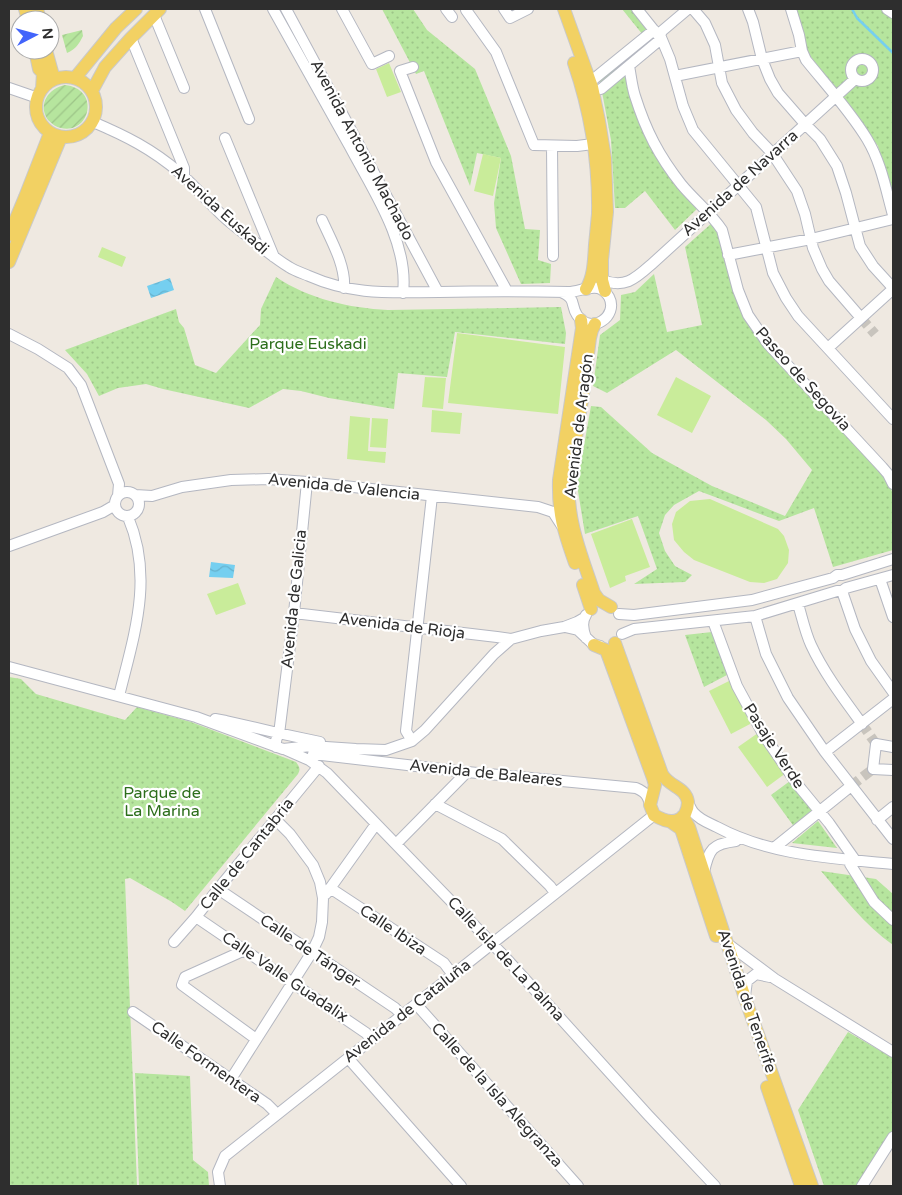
<svg xmlns="http://www.w3.org/2000/svg" width="902" height="1195" font-family="'Varela Round',sans-serif">
  <defs>
    <pattern id="park-dots" width="8" height="8" patternUnits="userSpaceOnUse" patternTransform="scale(1.25)"><rect width="8" height="8" fill="#b6e59e"/><path d="M2 2h.1M6 6h.1" fill="none" stroke="#9dc588" stroke-width="1.8" stroke-linecap="round"/></pattern>
    <pattern id="garden-furrows" width="10" height="10" patternUnits="userSpaceOnUse" patternTransform="scale(1.25)"><rect width="10" height="10" fill="#b6e59e"/><path d="M-1 1l2-2M0 10L10 0M9 11l2-2" fill="none" stroke="#9dc588"/></pattern>
    <pattern id="water-waves" width="16" height="10" patternUnits="userSpaceOnUse" patternTransform="scale(1.25)"><rect width="16" height="10" fill="#75cff0"/><path d="M0 5q4-4 8 0t8 0" fill="none" stroke="#66b2ce"/></pattern>
  </defs>
  <rect width="100%" height="100%" fill="#efe9e1"/>
  <path fill="url(#park-dots)" d="M382 9H413L427 30 475 69 511 156 525 229 540 230 538 260 551 264 550 283 521 284 496 228 494 203 501 158 477 153 470 186 424 71 416 74Z
    M622 9H633L656 41 625 66 635 108 699 207 675 230 645 191 625 208H615L611 140 599 76 643 35Z
    M796 9H893V198L878 146 808 53Z
    M713 222 717 225 740 303 888 478 893 495V550L833 567 814 508 779 521 699 491 674 505 665 515 659 533 665 551 675 566 692 575 685 582 634 584 657 569 638 516 585 534 577 485 591 406 601 407 652 453 712 486 785 516 812 470 786 439 766 420 676 350 607 393 593 386 600 335 620 320 621 295 635 292 654 274 667 332 702 325 685 247Z
    M276 277C309 299 349 308 388 310L561 307 566 333 565 344 455 332 447 377 398 373 394 409 329 398 301 391 283 389 249 408 163 389 146 384 118 388 99 396 87 374 65 350 176 309 179 322 184 328 195 365 216 373 260 325 261 309Z
    M712 632 727 675 704 687 685 635Z
    M9 677 21 679 36 694 125 720 137 707 191 722 296 762C299 766 301 769 298 774L185 911 172 902 130 878 125 879 137 1186H9Z
    M790 781 817 813 795 828 771 795Z
    M818 821 837 848 792 843Z
    M821 871 876 879 893 894V945C865 925 843 897 821 871Z
    M848 1032 893 1058V1130L856 1186H824L798 1110Z
    M135 1073 190 1076 193 1160 208 1172 209 1186H139Z"/>
  <path fill="url(#garden-furrows)" d="M82 30 83 36C79 44 76 49 67 53L62 35Z
    M65 85C101 89 90 135 61 128 56 127 52 124 48 120 37 104 49 88 65 85Z"/>
  <path fill="#c9ec9a" d="M389 63 401 92 387 97 376 69Z
    M483 154 501 158 493 196 474 191Z
    M102 247 126 257 122 267 98 257Z
    M457 333 565 347 558 414 448 403Z
    M425 377 446 378 443 409 422 407Z
    M676 377 711 396 692 433 657 415Z
    M432 410 462 413 460 434 431 432Z
    M350 416 370 418 368 451 386 452 385 463 347 459Z
    M372 418 388 419 386 448 370 447Z
    M710 499 778 529 784 536 789 550 788 563 777 579 764 583 750 582 694 560 684 552 674 540 672 524 676 512 690 501Z
    M632 519 650 567 625 576 626 581 610 588 591 534Z
    M238 583 246 604 216 615 207 594Z
    M731 680 752 723 731 734 709 691Z
    M758 733 786 773 767 787 738 747Z"/>
  <path fill="url(#water-waves)" d="M170 278 174 290 151 298 147 286Z
    M211 562 235 565 233 578 209 577Z"/>
  <g fill="none" stroke-linecap="round" stroke-linejoin="round">
    <path stroke="#75cff0" stroke-width="2.5" d="M852 9 857 18 893 53"/>
    <path stroke="#c8c4bd" stroke-width="10" stroke-dasharray="10 5" stroke-linecap="butt" d="M861 318 875 334
      M862 724 876 744
      M851 786 873 769"/>
    <defs>
      <path id="minor" d="M205 9 249 119
        M273 9C298 54 324 100 349 145 372 189 409 242 403 293
        M286 9 438 292
        M342 9 372 64 389 56
        M446 9 452 17
        M504 9 510 18 528 9
        M688 9 662 31 660 35 670 59 683 106 693 130 756 207 773 273 786 298 798 316 893 419
        M693 9 705 23 715 45 722 83 736 110 753 133 772 153 797 191 805 214 813 248 822 269 829 281 861 318
        M748 9 753 22 762 59 770 79 778 93 805 124 820 139 837 166 846 193 860 246 873 266 893 288
        M791 9 799 35 802 51 806 60C827 86 850 111 867 139 881 162 886 190 893 215
        M887 9 893 13
        M466 10 496 52 534 145 577 146 593 144
        M154 15 184 88
        M131 38 184 168V177
        M851 70a11 11 0 1 1 22 0a11 11 0 1 1-22 0Z
        M629 66C631 76 632 87 635 96 646 131 659 156 681 184 694 200 711 213 722 230L738 290 748 315 768 344 882 467 888 474 893 484
        M413 67 400 71 436 162 507 291
        M675 76 802 51
        M590 82 654 30
        M9 88 38 98
        M601 89 661 39 637 9
        M93 122C126 136 152 149 180 173 195 186 208 202 223 216 230 223 239 229 246 235 260 246 274 258 289 267 295 271 302 273 309 276 354 296 393 292 439 292 482 291 525 291 568 292 578 292 588 286 598 288 603 289 606 292 609 297 619 316 591 336 577 315 570 304 577 299 561 292
        M225 138 274 257
        M552 146 553 256
        M322 220C331 240 346 266 344 288
        M728 255 811 239 893 219
        M602 280C626 289 636 278 653 263L855 79
        M9 334 38 349 68 368 81 385 119 484 118 496
        M828 348 893 289
        M115 504a12 12 0 1 1 24 0a12 12 0 1 1-24 0Z
        M135 495 152 496 182 487 231 480 268 479 307 482 538 507 553 512 562 526
        M9 546 103 512 115 505
        M880 579 893 617
        M842 591 855 629 871 661 893 692
        M798 604C802 617 805 632 811 645 824 673 843 698 862 724
        M294 613 497 637 511 639
        M619 614 634 615 752 600 833 578 837 575H842L893 559
        M586 615C581 622 583 630 586 638
        M755 616 766 654 788 698 825 752 893 839
        M713 621 737 686 763 734 797 784 829 823 855 860
        M565 627 578 630 594 645 600 646
        M622 634 634 629 755 616 837 591H842L846 588 893 575
        M9 667 196 717 283 749 311 746 356 749 386 750 412 741 425 730 494 654 511 639 541 631 564 627 577 622 584 618
        M119 696C134 635 154 578 128 517
        M215 719 226 721 278 733 320 742
        M412 741 406 731 432 496
        M276 747C275 741 276 738 279 734L294 613 307 482
        M893 747 876 744 873 769 893 770
        M284 749 309 760 327 773 506 958 648 1115 715 1186
        M825 752 893 699
        M313 754 467 772 636 788C645 792 648 795 650 805
        M688 803C690 806 691 810 694 813 700 820 709 823 717 827 771 856 834 858 893 864
        M435 804 502 839 550 886 555 893
        M877 820 893 807
        M396 844 467 772
        M774 848 851 786
        M850 864 874 902 893 920
        M704 872C709 849 712 844 736 841
        M330 888 444 963 453 975
        M218 889 395 1008 402 1015
        M326 894 376 824
        M196 917 366 1033 371 1039
        M174 942 196 917 218 889 319 766
        M728 944 775 979 893 1052
        M245 950 185 977 182 985 256 1039
        M745 996 747 981 756 974 770 977
        M416 1004 578 1186
        M133 1012 267 1104 277 1114
        M348 1058 461 1186
        M231 1079 312 952 319 937 322 922 323 898 320 882 313 865 290 834 275 819
        M220 1186 218 1172 225 1156 654 815
        M862 1186 893 1137"/>
      <path id="major" d="M25 9 28 20
        M37 9 40 20
        M564 9 592 87 599 121 605 158 607 212 602 260V280L605 291
        M35 50 39 69 43 73 42 89
        M46 50 54 79
        M574 63C590 110 599 164 598 214 597 224 596 234 595 245 594 259 594 277 586 289
        M36 107a30 30 0 1 1 60 0a30 30 0 1 1-60 0Z
        M75 78 116 28 136 9
        M92 91 105 67 131 38 160 9
        M9 235 25 197 50 133
        M9 262 61 137
        M595 324 592 330 590 338 583 394 569 480C566 520 582 556 594 593L599 600 611 607
        M575 563C564 532 558 514 559 480L582 328 581 320
        M583 585 591 609
        M594 645 606 650 653 778 655 785 650 805 654 815C664 821 677 826 685 814 687 810 688 806 688 802 686 787 669 787 662 774L615 643
        M683 816 689 827 745 998 812 1186
        M671 822 681 829 716 936
        M767 1087 801 1186"/>
    </defs>
    <use href="#minor" stroke="#b4b7c1" stroke-width="12"/>
    <use href="#major" stroke="#c9c9c9" stroke-width="14"/>
    <use href="#minor" stroke="#fff" stroke-width="10"/>
    <use href="#major" stroke="#f2d163" stroke-width="12"/>
  </g>
  <g text-anchor="middle" dominant-baseline="central" stroke-width="4.5" stroke-linejoin="round" paint-order="stroke">
    <g font-size="16" fill="#2e2e2e" stroke="#fff">
      <text transform="translate(362 150) rotate(62)">Avenida Antonio Machado</text>
      <text transform="translate(740 183) rotate(-42)">Avenida de Navarra</text>
      <text transform="translate(220 210) rotate(42)">Avenida Euskadi</text>
      <text transform="translate(803 379) rotate(48)">Paseo de Segovia</text>
      <text transform="translate(579 426) rotate(-83)">Avenida de Aragón</text>
      <text transform="translate(344 487) rotate(6)">Avenida de Valencia</text>
      <text transform="translate(294 599) rotate(-84)">Avenida de Galicia</text>
      <text transform="translate(402 626) rotate(7)">Avenida de Rioja</text>
      <text transform="translate(774 746) rotate(57)">Pasaje Verde</text>
      <text transform="translate(486 773) rotate(6)">Avenida de Baleares</text>
      <text transform="translate(247 854) rotate(-51)">Calle de Cantabria</text>
      <text transform="translate(393 930) rotate(34)">Calle Ibiza</text>
      <text transform="translate(310 951) rotate(34)">Calle de Tánger</text>
      <text transform="translate(506 959) rotate(47)">Calle Isla de La Palma</text>
      <text transform="translate(285 977) rotate(34)">Calle Valle Guadalix</text>
      <text transform="translate(747 1001) rotate(71)">Avenida de Tenerife</text>
      <text transform="translate(407 1011) rotate(-38)">Avenida de Cataluña</text>
      <text transform="translate(206 1062) rotate(35)">Calle Formentera</text>
      <text transform="translate(497 1095) rotate(48)">Calle de la Isla Alegranza</text>
    </g>
    <g font-size="16" fill="#2c6e1b" stroke="#fff">
      <text x="308" y="344">Parque Euskadi</text>
      <text x="162" y="793">Parque de<tspan x="162" dy="18">La Marina</tspan></text>
    </g>
  </g>
  <rect width="902" height="1195" fill="none" stroke="#2e2e2e" stroke-width="20"/>
  <g transform="translate(35 35) rotate(84)"><circle r="24" fill="#ffffff" stroke="#ababab"/>
  <path d="M0-4L9 19L0 12L-9 19Z" fill="#4264fb"/>
  <text y="-8" font-size="14" font-weight="bold" text-anchor="middle" fill="#2e2e2e">N</text>
  </g>
</svg>
